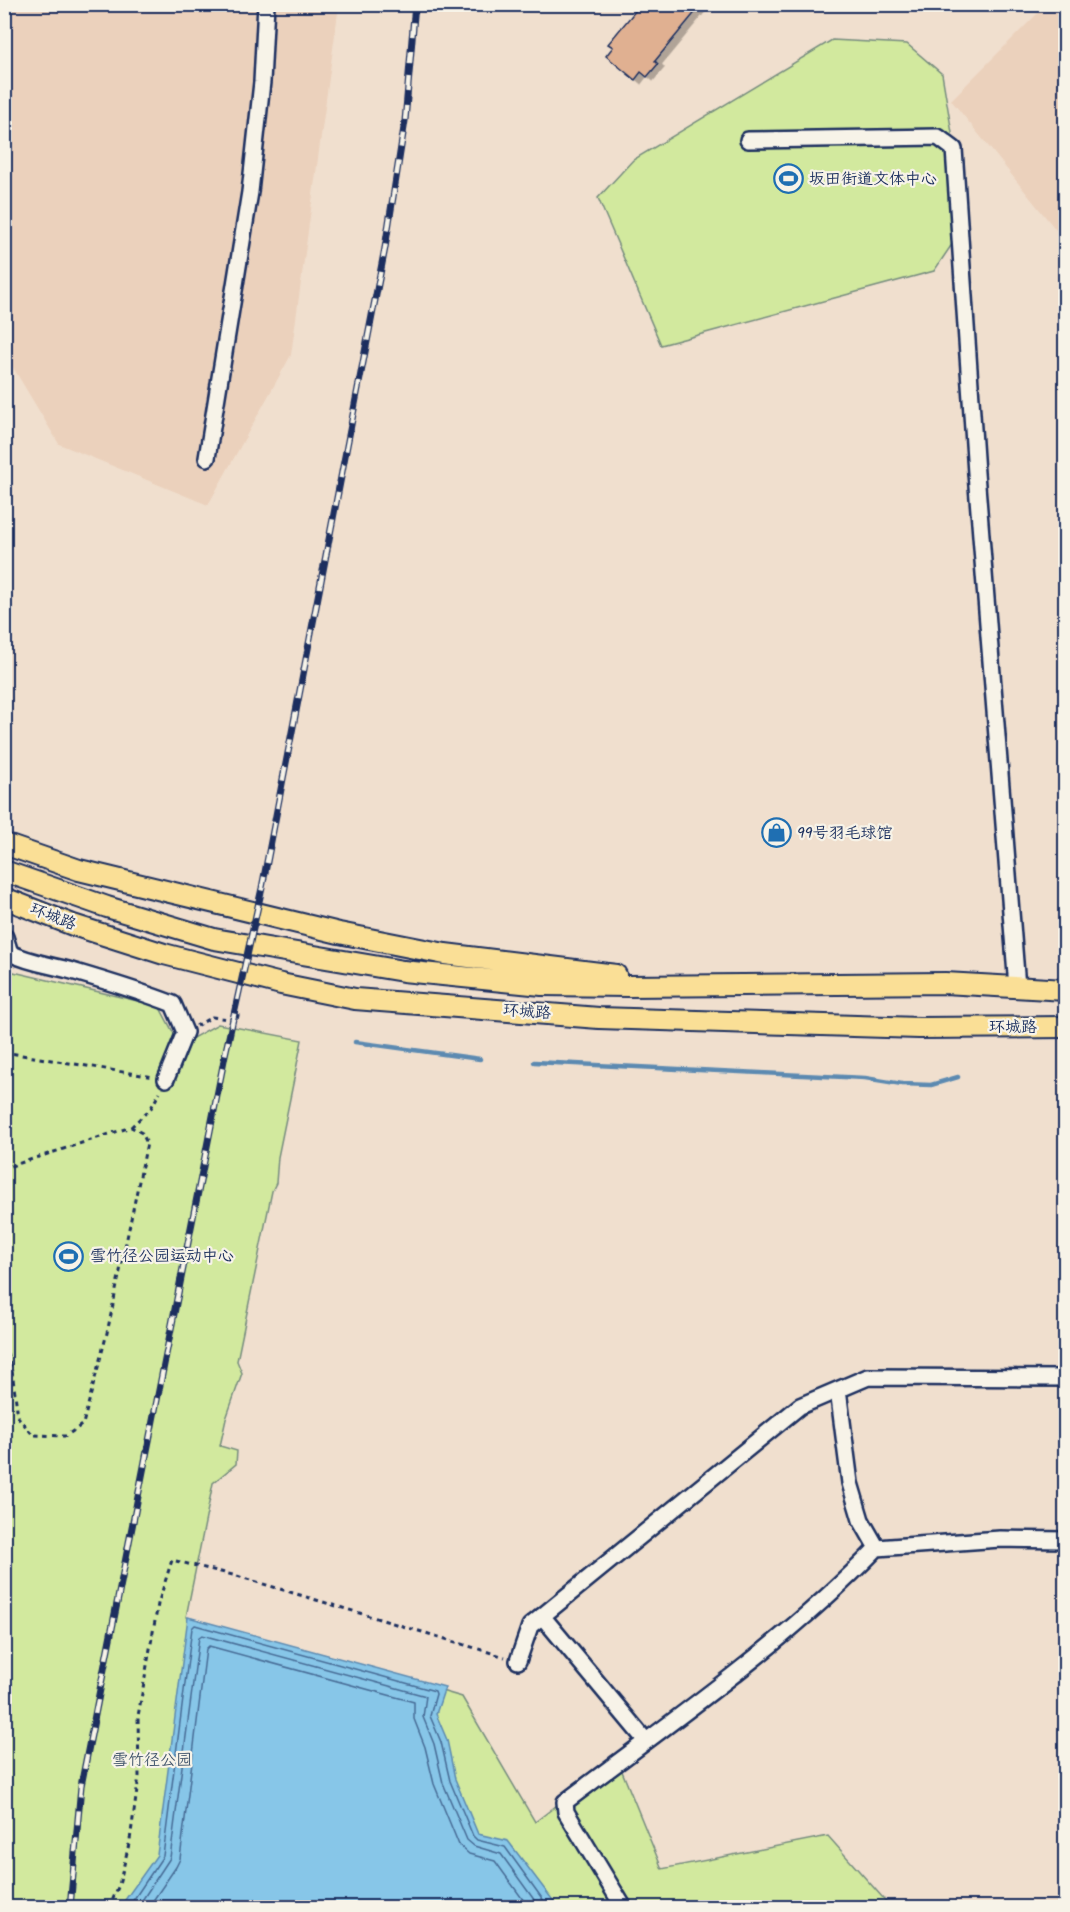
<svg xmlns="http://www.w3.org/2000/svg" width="1070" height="1912" font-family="Kalam,'LXGW WenKai TC',sans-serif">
  <defs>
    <filter id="shadow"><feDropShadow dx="6" dy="3.5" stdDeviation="0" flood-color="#0004"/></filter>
  </defs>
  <rect width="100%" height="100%" fill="#f0dfce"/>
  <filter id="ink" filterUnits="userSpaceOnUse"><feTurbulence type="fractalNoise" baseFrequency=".0167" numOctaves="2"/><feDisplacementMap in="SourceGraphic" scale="12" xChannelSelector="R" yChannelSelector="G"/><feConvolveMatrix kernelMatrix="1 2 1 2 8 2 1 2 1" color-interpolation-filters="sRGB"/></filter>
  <g filter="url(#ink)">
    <path fill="#ebd1bc" d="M1047 4 1065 5V241L951 100Z
      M5 5H339L291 355 208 505 59 444 5 354Z"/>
    <path fill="#d2e99e" stroke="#768c7e" stroke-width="1.5" d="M832 40 907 44 942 74 967 222 934 271 661 345 598 198 633 160Z
      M5 970 159 1006 180 1045 218 1024 302 1040 278 1157 276 1183 272 1191 237 1361 242 1373 226 1419 220 1446 237 1451 236 1464 213 1483 186 1617 462 1697 535 1822 617 1759 662 1869 828 1836 891 1907 5 1908Z"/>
    <path fill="#87c6e8" stroke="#5c8ab1" stroke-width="1.5" d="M188 1617 445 1687 436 1714 447 1740 455 1779 478 1834 508 1841 558 1907H120L157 1855Z"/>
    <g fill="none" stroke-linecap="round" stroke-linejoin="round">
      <path stroke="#466b95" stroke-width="1.5" d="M128 1908 163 1856 192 1628 195 1625 435 1691 436 1694 430 1716 441 1742 450 1781 473 1836 477 1840 505 1847 549 1908
        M137 1908 170 1858 199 1637 202 1635 426 1696 423 1717 434 1744 443 1783 467 1840 474 1846 501 1854 540 1908
        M148 1908 176 1867 180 1859 206 1649 209 1646 414 1702V1719L425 1747 434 1784 459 1845 469 1854 495 1861 529 1908"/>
      <path stroke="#5c8ab1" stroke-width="4.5" d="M355 1042 480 1059
        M534 1062 865 1078 902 1084 931 1085 958 1077"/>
    </g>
    <path fill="#e0b091" stroke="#1b2f5e" stroke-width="1.5" filter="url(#shadow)" d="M641 4H702L655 61 658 64 647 77 641 72 635 80 606 56 613 47 608 44Z"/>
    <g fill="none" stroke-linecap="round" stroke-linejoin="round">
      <defs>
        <path id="minor" d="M748 140 938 137 954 149 976 473 1017 987
          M207 458 250 192 262 82 266 4
          M5 937 10 953C30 963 51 965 72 971 106 981 140 991 173 1004L185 1032 166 1079
          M838 1390 850 1483 861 1520 877 1548
          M542 1616 646 1741
          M518 1661 530 1626 800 1406 868 1377 1066 1378
          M624 1908 566 1812 565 1802C672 1721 784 1644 877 1548L1000 1539 1066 1540"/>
        <path id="major" d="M4 844 79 870 339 933 445 954 616 975
          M4 871 107 907 214 939 403 971 542 985 628 986 945 983 1066 990
          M4 898 73 925 164 954 281 984 355 999 599 1018 919 1028 1066 1027"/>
      </defs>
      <use href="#minor" stroke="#1b2f5e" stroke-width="20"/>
      <use href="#major" stroke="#1b2f5e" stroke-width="24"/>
      <path stroke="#1b2f5e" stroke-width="3" stroke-dasharray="4.5 4.5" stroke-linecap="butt" d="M196 1026 212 1017 237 1020 239 1011
        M4 1052 153 1077
        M131 1127 151 1108 160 1092
        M4 1172 8 1167 131 1127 142 1133 147 1143 107 1333 83 1424 66 1436 33 1435 18 1417 12 1371 4 1344
        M109 1908 119 1885 130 1840 139 1776 138 1716 158 1604 172 1560 237 1576 505 1657"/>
      <use href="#minor" stroke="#f7f3e8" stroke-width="15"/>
      <use href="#major" stroke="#fadf96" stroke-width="20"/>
      <defs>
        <path id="rail" d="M70 1908 81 1786 225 1055 262 888 385 248 405 121 415 4"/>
      </defs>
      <use href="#rail" stroke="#1b2f5e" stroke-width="7"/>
      <use href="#rail" stroke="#f7f3e8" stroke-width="4.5" stroke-dasharray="14" stroke-linecap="butt"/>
    </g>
  </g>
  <defs>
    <symbol id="stadium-ring" viewBox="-11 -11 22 22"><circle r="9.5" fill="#f7f3e8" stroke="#1f6fb2" stroke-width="1.5"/><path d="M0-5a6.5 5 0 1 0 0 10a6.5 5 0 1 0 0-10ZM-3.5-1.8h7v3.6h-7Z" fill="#1f6fb2"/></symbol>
    <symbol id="shop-ring" viewBox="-11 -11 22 22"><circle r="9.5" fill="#f7f3e8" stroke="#1f6fb2" stroke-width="1.5"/><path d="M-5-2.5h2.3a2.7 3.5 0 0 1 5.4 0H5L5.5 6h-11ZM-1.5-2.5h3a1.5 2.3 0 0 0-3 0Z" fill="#1f6fb2"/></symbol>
  </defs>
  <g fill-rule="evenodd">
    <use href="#stadium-ring" x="772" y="162" width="33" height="33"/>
    <use href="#shop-ring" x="760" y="816" width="33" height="33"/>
    <use href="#stadium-ring" x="52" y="1240" width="33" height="33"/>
  </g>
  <g text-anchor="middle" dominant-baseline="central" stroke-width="4.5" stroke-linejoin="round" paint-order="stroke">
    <g font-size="16" fill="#1b2f5e" stroke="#f7f3e8" text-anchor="start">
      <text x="809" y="179">坂田街道文体中心</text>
      <text x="797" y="833">99号羽毛球馆</text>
      <text x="90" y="1256">雪竹径公园运动中心</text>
    </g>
    <g font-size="16" fill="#1b2f5e" stroke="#f7f3e8">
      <text transform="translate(53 917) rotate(21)">环城路</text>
      <text transform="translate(527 1012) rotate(4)">环城路</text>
      <text x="1013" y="1027">环城路</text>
    </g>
    <g font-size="16" fill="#40546b" stroke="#f7f3e8">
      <text x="152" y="1760">雪竹径公园</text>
    </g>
  </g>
  <rect width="1070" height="1912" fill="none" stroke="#f7f3e8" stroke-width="24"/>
  <rect x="12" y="12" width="1046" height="1888" fill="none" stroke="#1b2f5e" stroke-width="2" filter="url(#ink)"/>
</svg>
